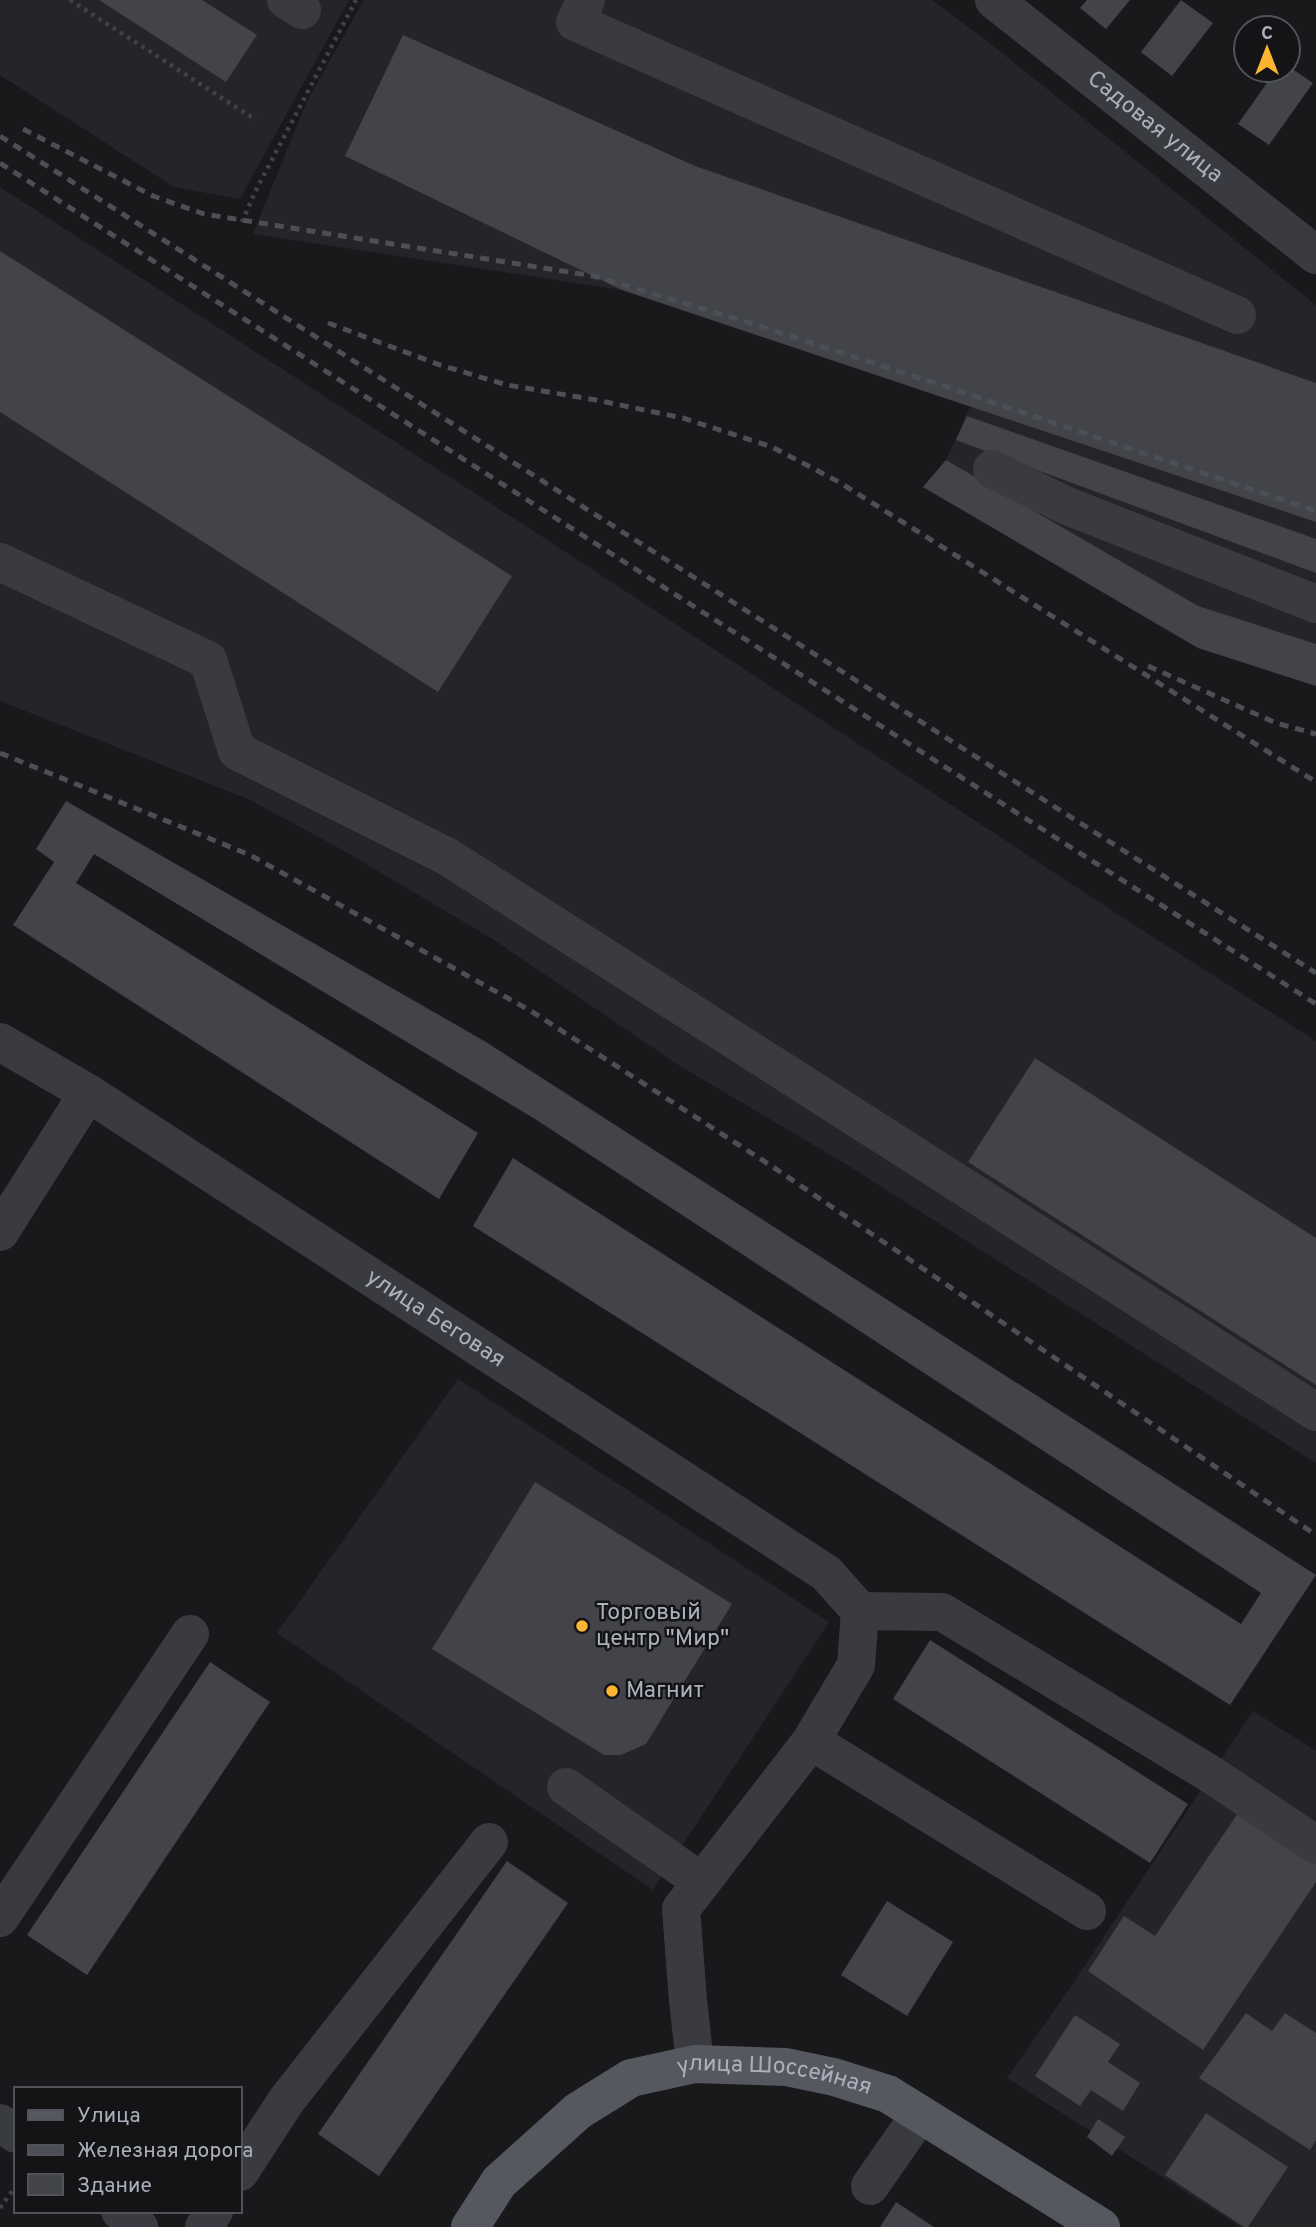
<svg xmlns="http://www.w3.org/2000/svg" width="1316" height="2227" font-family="Overpass,sans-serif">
  <rect width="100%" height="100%" fill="#19191c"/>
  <path fill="#252529" d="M0 0H349L240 199 174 187 0 75Z
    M364 0H932L982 37 1316 305V686L1198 648 923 487 946 460 970 407 622 290 253 234 306 103Z
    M0 187 552 543 1125 919 1316 1041V1463L844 1163 680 1066 491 938 339 848 248 799 0 701Z
    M458 1379 829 1622 653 1890 277 1633Z
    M1253 1711 1316 1751V2227H1241L1007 2078 1070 1988Z"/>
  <path fill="#434449" d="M99 0H202L257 35 226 82Z
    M1087 0H1130L1106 29 1080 8Z
    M1181 0 1213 23 1172 76 1141 52Z
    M403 35 695 166 1316 383V522L622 290 345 156Z
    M1288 66 1313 83 1269 145 1238 124 1276 70H1288Z
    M0 251 512 576 438 692 0 412Z
    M967 416 1316 539V573L956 440Z
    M946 460 1198 606 1316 644V686L1198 648 923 487Z
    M66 801 486 1042 1316 1575 1230 1705 473 1226 513 1158 1241 1624 1261 1593 535 1119 94 854 76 883 478 1133 439 1199 13 925 54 862 36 849Z
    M1035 1058 1316 1238V1385L968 1162Z
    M535 1482 732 1604 646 1744 621 1755H604L432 1649Z
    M930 1640 1188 1804 1150 1863 893 1699Z
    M210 1662 270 1702 87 1975 27 1935Z
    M1240 1810 1316 1861V1882L1203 2050 1088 1971 1124 1916 1155 1936Z
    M507 1861 568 1903 379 2176 318 2134Z
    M887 1901 953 1942 907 2016 841 1975Z
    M1246 2013 1272 2031 1285 2013 1316 2033V2140L1310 2150 1199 2078Z
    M1075 2015 1120 2044 1108 2062 1140 2083 1123 2111 1091 2090 1080 2106 1035 2076Z
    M1206 2113 1288 2167 1248 2227H1244L1165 2175Z
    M1098 2119 1125 2137 1112 2156 1087 2137Z
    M896 2202 934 2227H880Z"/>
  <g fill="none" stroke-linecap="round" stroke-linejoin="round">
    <path stroke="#404248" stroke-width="4.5" stroke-dasharray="3.5 5" stroke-linecap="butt" d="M70 0 256 120
      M242 222 255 192 356 0
      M0 2208 16 2186"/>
    <g stroke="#3a3b41" stroke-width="38">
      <path d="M286 0 302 10"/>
      <path d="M586 0 575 22 1237 315"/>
      <path id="s1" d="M994 0 1316 255"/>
      <path d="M992 469 1065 505 1316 604"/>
      <path d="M0 562 208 660 237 751 448 857 1316 1412"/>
      <path id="s2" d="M0 1042 88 1093 826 1573 860 1611"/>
      <path d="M0 1232 88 1093"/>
      <path d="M860 1611 942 1612 1212 1775 1316 1845"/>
      <path d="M811 1741 1087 1911"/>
      <path d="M566 1787 702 1882"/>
      <path d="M0 1918 190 1634"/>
      <path d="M695 2064 688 2000 681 1909 811 1741 856 1665 860 1611"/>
      <path d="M0 2123 16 2134"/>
      <path d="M240 2172 286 2101 489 1842"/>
      <path d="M870 2186 920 2114"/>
      <path d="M120 2211 139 2227"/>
      <path d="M204 2227 214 2211"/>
    </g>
    <path stroke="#565860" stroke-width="38" id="s3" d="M470 2227 499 2182 578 2111 631 2078 695 2064 786 2067 834 2077 888 2094 1101 2227"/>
    <path stroke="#4d4f56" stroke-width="5" stroke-dasharray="9 7" stroke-linecap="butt" d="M23 129 153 196 204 214 594 276 750 323 953 389 1316 511
      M0 136 1316 973
      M0 163 1316 1004
      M328 323 440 365 507 385 596 400 683 418 772 447 839 482 1316 782
      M1148 666 1276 723 1316 734
      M0 753 250 855 531 1011 770 1165 1316 1535"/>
  </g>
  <g fill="#fdb430" stroke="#141417" stroke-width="2.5">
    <circle cx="582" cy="1626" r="7"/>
    <circle cx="612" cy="1691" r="7"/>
  </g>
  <g text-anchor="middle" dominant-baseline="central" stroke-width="5" stroke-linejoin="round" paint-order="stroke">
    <g font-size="23" fill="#abb1bc" stroke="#141417">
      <text stroke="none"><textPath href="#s1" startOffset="205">Садовая улица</textPath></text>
      <text stroke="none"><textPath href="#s2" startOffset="516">улица Беговая</textPath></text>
      <text stroke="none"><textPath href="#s3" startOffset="368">улица Шоссейная</textPath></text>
    </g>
    <g font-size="23" fill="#abb1bc" stroke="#141417" text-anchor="start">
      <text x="596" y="1613">Торговый<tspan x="596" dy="26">центр "Мир"</tspan></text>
      <text x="626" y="1691">Магнит</text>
    </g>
  </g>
  <rect x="14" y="2087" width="228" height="126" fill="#141417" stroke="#505359" stroke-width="2"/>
  <rect x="28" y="2110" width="35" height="10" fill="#565860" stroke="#505359" stroke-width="2"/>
  <text x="77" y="2122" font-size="21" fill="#abb1bc">Улица</text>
  <rect x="28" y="2145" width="35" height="10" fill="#4d4f56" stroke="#505359" stroke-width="2"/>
  <text x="77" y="2157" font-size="21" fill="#abb1bc">Железная дорога</text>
  <rect x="28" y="2174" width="35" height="21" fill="#434449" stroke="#505359" stroke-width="2"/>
  <text x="77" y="2192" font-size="21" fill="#abb1bc">Здание</text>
  <g transform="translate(1267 49)"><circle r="33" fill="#141417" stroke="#505359" stroke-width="2"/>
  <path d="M0-5L12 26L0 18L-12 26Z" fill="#fdb430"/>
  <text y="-10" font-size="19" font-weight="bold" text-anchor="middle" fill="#abb1bc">С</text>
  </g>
</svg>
